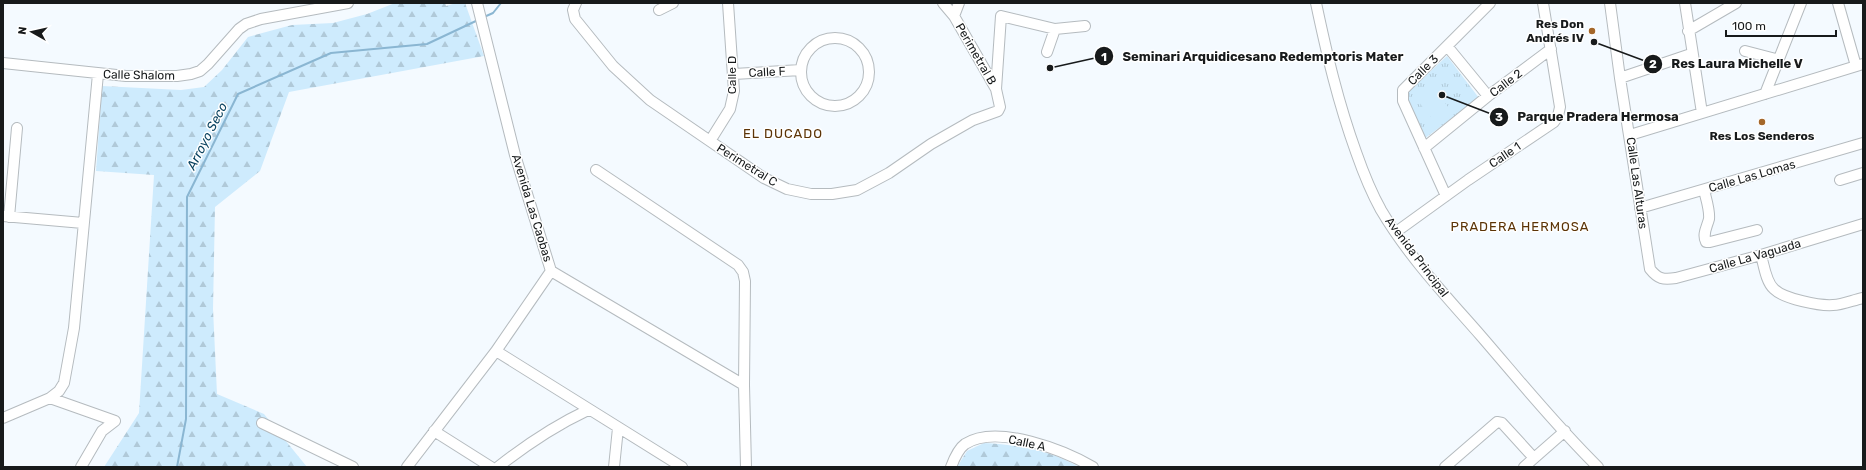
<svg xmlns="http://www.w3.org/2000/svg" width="1866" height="470" font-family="Rubik,sans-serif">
  <defs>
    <pattern id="forest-firs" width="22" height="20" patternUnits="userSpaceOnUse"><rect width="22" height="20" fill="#ceebfd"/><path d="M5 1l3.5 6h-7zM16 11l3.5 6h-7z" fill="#b0c9d8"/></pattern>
    <pattern id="park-tufts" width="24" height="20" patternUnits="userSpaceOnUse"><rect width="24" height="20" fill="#ceebfd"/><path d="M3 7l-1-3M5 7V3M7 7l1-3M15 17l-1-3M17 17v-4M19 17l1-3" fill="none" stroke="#b0c9d8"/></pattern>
  </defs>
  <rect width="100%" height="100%" fill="#f4faff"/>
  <path fill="url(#forest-firs)" d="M395 3H445L446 6 456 3H465L484 56 289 92 260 171 215 207 213 309 217 394 264 414 307 467H104L139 413 154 175 96 171 102 86 181 90 204 87 222 70 248 37 292 25 333 23 367 14Z
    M984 443C1017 445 1050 450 1079 467H957L967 451Z"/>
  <path fill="url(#park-tufts)" d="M1447 56 1479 98 1424 139 1406 102 1408 92Z"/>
  <path fill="#ceebfd" d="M1434 89 1452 112 1436 124 1418 101Z"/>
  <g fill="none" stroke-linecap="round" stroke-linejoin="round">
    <path stroke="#8ab6d2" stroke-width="2" d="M484 17 493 13 501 3
      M177 467 186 419 187 197 238 94 331 53 427 44 478 20"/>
    <defs>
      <path id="minor" d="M576 3 573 10 575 19 613 66 650 100 764 178 787 189 811 194H832L857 190 889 173 931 144 973 120 998 111 1000 107 996 89 954 16 959 3
        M943 3 954 16
        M1316 3C1327 55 1338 102 1356 152 1363 172 1371 192 1381 210 1408 256 1446 296 1481 336 1519 380 1557 427 1598 467
        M1610 3 1620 78 1650 269C1658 279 1663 280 1676 278L1761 255 1863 224
        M1685 3 1702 113
        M1838 3 1856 66
        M659 10 673 3
        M1688 31 1736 3
        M801 72a34 34 0 1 1 68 0a34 34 0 1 1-68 0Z
        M1447 46 1488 96
        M1745 51 1779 60
        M1047 52 1055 29
        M3 63 126 76H177L191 74 200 71 208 64 239 29 246 24 261 19 348 3
        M734 74 801 70
        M1620 78 1691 54
        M996 89 1001 16 1055 29 1085 26
        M1765 94 1801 3
        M1630 135 1863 64
        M710 141 730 109 734 91 728 3
        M1424 148 1488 96 1551 49
        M596 170 738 265 743 272 745 281 744 385 746 467
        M1840 180 1863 173
        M1704 190C1706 199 1710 210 1709 219 1707 227 1702 234 1706 242H1710L1757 230
        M1446 196 1403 101V90L1490 3
        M1640 208 1863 143
        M3 216 83 223
        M9 217 17 128
        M1396 232 1468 180 1554 122 1558 116 1560 107 1543 3
        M1761 255C1764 266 1766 282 1774 289 1784 299 1820 306 1833 305 1843 305 1853 300 1863 298
        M551 271 744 385
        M496 351 682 467
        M50 398 59 391 64 383 74 328 98 74
        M3 418 50 398 115 421
        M262 423 353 467
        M434 431 491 467
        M81 467 102 431 115 421
        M407 467 496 351 551 271 515 155 477 3
        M498 467C526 445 556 425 588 410
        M614 467 618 428
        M951 467C954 459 958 449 965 444 997 423 1065 451 1093 467
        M1445 467 1497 422 1502 423 1534 458
        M1524 467 1565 431"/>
    </defs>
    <use href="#minor" stroke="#b5bbbf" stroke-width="12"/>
    <use href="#minor" stroke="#fff" stroke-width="10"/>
  </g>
  <g fill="#a4672a" stroke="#fff" stroke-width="1.5">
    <circle cx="1592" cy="31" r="4"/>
    <circle cx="1762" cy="122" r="4"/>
  </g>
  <g text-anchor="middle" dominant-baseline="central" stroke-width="3" stroke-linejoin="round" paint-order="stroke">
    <g font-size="12" font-weight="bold" fill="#171a1b" stroke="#fff" text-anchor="end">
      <text x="1584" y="24">Res Don<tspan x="1584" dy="14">Andrés IV</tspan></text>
      <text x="1762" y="136" text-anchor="middle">Res Los Senderos</text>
    </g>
    <g font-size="12" fill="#171a1b" stroke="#fff">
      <text transform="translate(976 54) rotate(60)">Perimetral B</text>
      <text transform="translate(1423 70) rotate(-45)">Calle 3</text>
      <text transform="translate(767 72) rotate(-3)">Calle F</text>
      <text transform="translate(139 75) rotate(1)">Calle Shalom</text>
      <text transform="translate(732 75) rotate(-90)">Calle D</text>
      <text transform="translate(1506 83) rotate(-37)">Calle 2</text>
      <text transform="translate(1505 155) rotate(-34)">Calle 1</text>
      <text transform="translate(747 165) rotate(32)">Perimetral C</text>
      <text transform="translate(1752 176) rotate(-16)">Calle Las Lomas</text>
      <text transform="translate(1637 183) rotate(82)">Calle Las Alturas</text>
      <text transform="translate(532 208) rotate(73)">Avenida Las Caobas</text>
      <text transform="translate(1755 256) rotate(-16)">Calle La Vaguada</text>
      <text transform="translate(1417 257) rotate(53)">Avenida Principal</text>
      <text transform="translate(1027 443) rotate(12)">Calle A</text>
    </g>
    <g font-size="13" letter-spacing="1" fill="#5c3406" stroke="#fff">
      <text x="783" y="133">EL DUCADO</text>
      <text x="1520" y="226">PRADERA HERMOSA</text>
    </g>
    <g font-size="13" font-style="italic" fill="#0a4360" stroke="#fff">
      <text transform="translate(207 136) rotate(-63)">Arroyo Seco</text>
    </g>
  </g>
  <path fill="none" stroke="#171a1b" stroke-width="1.5" d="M1050 68L1104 56M1594 42L1653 64M1442 95L1499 117"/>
  <g fill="#171a1b" stroke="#fff" stroke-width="1.5">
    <circle cx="1050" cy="68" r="4"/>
    <circle cx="1594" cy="42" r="4"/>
    <circle cx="1442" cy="95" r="4"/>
    <circle cx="1104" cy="56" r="10"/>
    <circle cx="1653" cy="64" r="10"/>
    <circle cx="1499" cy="117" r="10"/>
  </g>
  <g font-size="12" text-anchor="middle" font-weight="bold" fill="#fff">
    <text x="1104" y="61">1</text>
    <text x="1653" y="68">2</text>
    <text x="1499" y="121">3</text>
  </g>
  <g font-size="13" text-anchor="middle" font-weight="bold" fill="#171a1b" stroke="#fff" stroke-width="3" stroke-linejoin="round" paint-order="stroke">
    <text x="1263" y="61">Seminari Arquidicesano Redemptoris Mater</text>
    <text x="1737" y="68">Res Laura Michelle V</text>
    <text x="1598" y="121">Parque Pradera Hermosa</text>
  </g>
  <rect width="1866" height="470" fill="none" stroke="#171a1b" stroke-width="8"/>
  <g transform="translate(32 32) rotate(278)" stroke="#ffffff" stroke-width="3" paint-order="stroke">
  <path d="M0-3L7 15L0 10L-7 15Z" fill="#171a1b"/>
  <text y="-6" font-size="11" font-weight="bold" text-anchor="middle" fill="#171a1b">N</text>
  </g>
  <path d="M1726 30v6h110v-6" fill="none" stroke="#171a1b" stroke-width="2"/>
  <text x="1732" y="30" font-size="12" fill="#171a1b" stroke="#ffffff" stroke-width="3" paint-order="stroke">100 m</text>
</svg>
